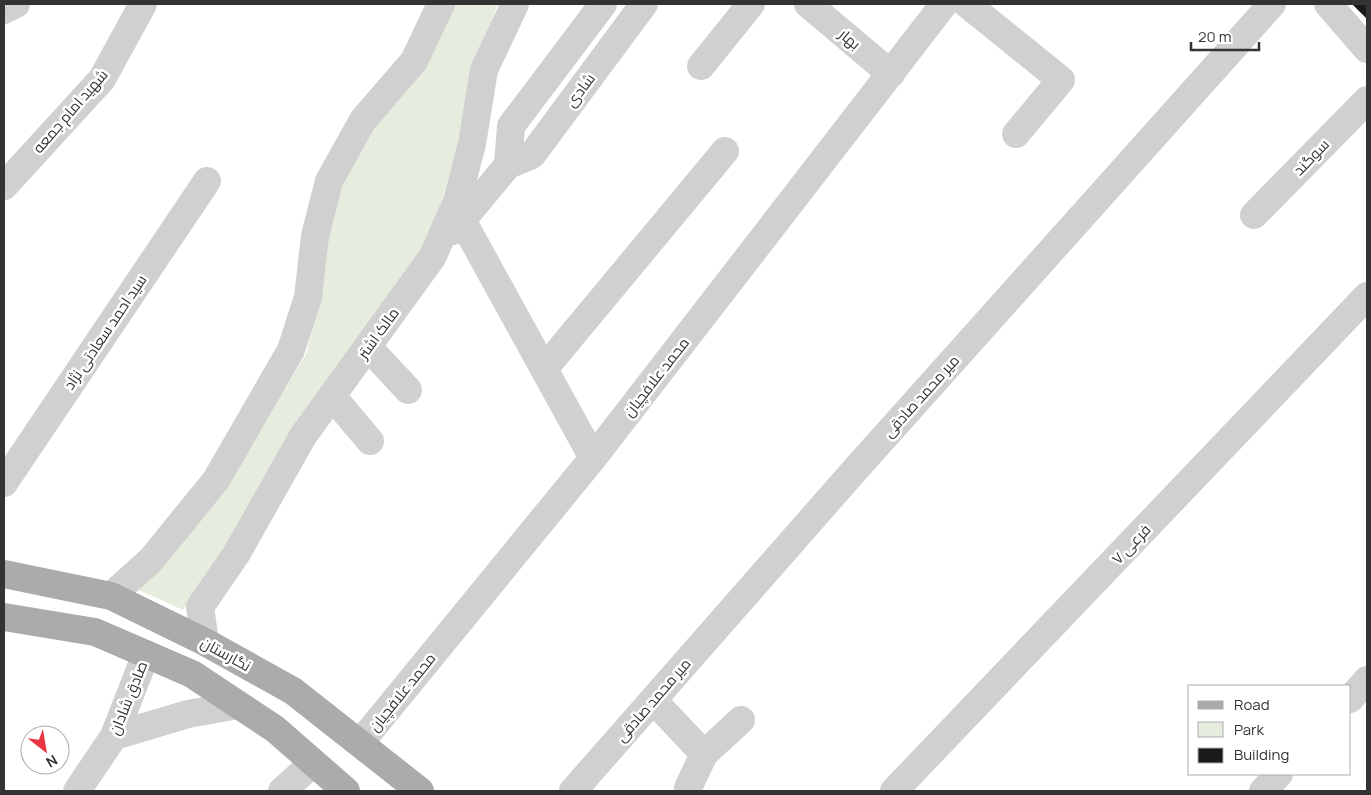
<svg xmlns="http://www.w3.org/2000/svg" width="1371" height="795" font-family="Manrope,Cairo,sans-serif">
  <rect width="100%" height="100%" fill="#fff"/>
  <path fill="#e6ecde" d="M451 4H498L469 78 459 142 442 200 424 247 221 556 183 610 134 588 249 448 306 354 320 299 328 219 342 178Z"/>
  <path fill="#1a1a1a" d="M1352 4H1367V19Z"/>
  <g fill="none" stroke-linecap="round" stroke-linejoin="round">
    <path stroke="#d0d0d0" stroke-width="28" d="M808 4 891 74
      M967 4 1061 80 1016 134
      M1328 4 1367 49
      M4 10 16 4
      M701 66 751 4
      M508 165 511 126 603 4
      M4 186 102 79 143 4
      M1254 215 1367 100
      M462 220 593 458
      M453 231 508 165 532 155 644 4
      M368 347 408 390
      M544 369 725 151
      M332 396 370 441
      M4 483 207 181
      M111 596 151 560 216 480 291 350 308 297 315 236 329 181 363 120 414 61 441 4
      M205 642 200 607 237 553 303 436 433 256 457 201 472 144 484 70 515 4
      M1350 699 1367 680
      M653 700 704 754
      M114 736 188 714 238 705
      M360 743 593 458 944 4
      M688 788 704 754 741 720
      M77 791 114 736 146 654
      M282 791 313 763
      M573 791 854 471 1272 4
      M894 791 1367 296
      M1263 791 1279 774"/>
    <path stroke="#ababab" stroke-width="28" d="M4 574 111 596 205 642 293 691 420 791
      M4 617 95 632 192 674 275 729 346 791"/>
  </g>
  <g text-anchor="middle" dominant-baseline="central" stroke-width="5" stroke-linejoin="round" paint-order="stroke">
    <g font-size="15" fill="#333" stroke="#fff">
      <text transform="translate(850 39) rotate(40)">بهار</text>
      <text transform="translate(580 90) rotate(-53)">شادی</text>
      <text transform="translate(70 111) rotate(-49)">شهید امام جمعه</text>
      <text transform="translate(1311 157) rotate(-46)">سوگند</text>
      <text transform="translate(105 332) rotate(-56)">سید احمد سعادتی نژاد</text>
      <text transform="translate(378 333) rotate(-54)">مالک اشتر</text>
      <text transform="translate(656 377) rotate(-52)">محمد علافچیان</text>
      <text transform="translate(921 396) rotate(-48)">میر محمد صادقی</text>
      <text transform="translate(1131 544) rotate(-46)">فرعی ۷</text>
      <text transform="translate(226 654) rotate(29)">نگارستان</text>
      <text transform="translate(402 692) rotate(-51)">محمد علافچیان</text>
      <text transform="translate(128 698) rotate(-68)">صادق شادان</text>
      <text transform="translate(653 700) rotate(-49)">میر محمد صادقی</text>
    </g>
  </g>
  <rect width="1371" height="795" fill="none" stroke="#333333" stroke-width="10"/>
  <rect x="1188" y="685" width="162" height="90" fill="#ffffff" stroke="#adadad"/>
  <rect x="1198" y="701" width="25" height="8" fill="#ababab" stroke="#adadad"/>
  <text x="1234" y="710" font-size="15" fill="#333333">Road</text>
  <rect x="1198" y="722" width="25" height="15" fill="#e6ecde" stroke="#adadad"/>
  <text x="1234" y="735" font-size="15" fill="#333333">Park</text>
  <rect x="1198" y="748" width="25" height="15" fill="#1a1a1a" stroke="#adadad"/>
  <text x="1234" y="760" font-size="15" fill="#333333">Building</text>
  <g transform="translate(45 750) rotate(149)"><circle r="24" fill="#ffffff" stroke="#adadad"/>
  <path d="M0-4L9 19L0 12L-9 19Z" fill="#ea3542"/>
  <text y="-8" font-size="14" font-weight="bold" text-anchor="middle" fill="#333333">N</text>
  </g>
  <path d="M1191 42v8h68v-8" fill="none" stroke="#333333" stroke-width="2.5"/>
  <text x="1198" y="42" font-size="15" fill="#333333" stroke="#ffffff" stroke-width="4" paint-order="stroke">20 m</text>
</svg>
